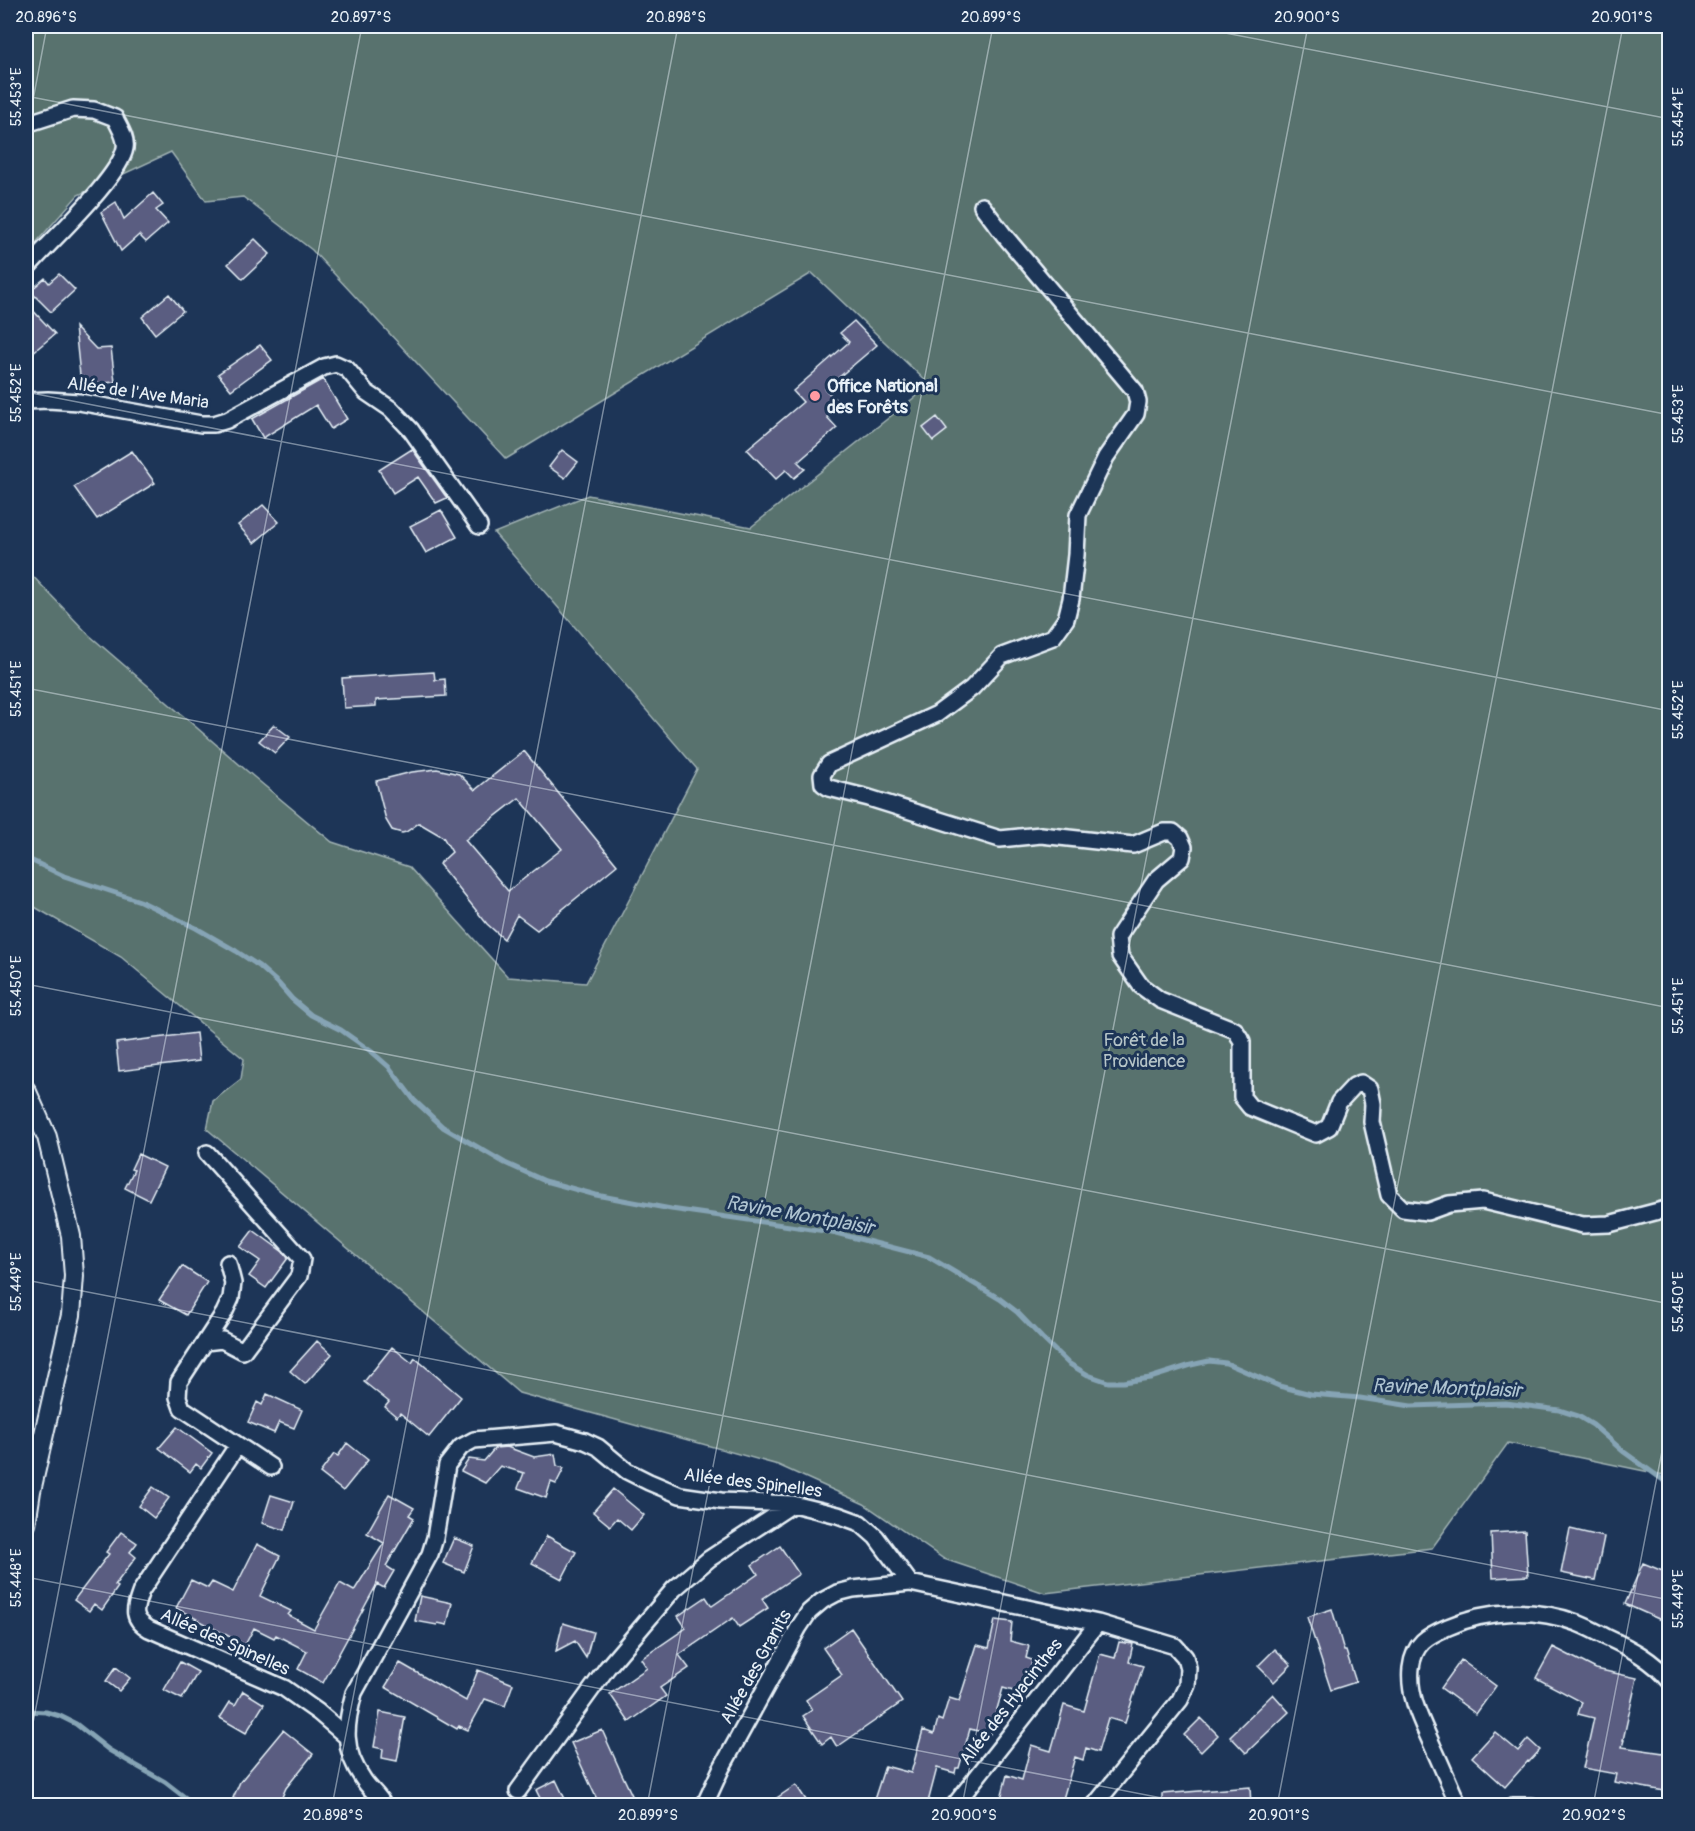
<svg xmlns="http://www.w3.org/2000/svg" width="1695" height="1831" font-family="Pangolin,sans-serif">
  <rect width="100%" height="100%" fill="#1d3557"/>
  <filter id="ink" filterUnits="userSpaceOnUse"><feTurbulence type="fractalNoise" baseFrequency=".0167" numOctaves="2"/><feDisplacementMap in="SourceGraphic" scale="12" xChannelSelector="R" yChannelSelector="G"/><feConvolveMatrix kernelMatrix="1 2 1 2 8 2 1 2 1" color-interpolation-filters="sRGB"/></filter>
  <g filter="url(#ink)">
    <path fill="#59726e" stroke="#a0b2b3" stroke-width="1.5" d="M26 26H1669V1476L1508 1443 1432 1548 1045 1593 944 1559 864 1504 778 1465 519 1393 207 1129 213 1101 241 1079 244 1059 121 957 26 902V569L89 635 254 777 332 842 409 867 508 977 586 983 697 769 494 533 588 495 751 527 930 385 812 273 506 459 312 250 243 197 206 201 171 152 78 195 26 254Z"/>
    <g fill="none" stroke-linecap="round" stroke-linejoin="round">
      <path stroke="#86a4b5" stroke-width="5" d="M26 858 64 876 140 901 196 928 236 951 259 966 278 983 292 999 311 1015 341 1030 372 1052 389 1067 414 1100 443 1127 505 1163 545 1181 596 1195 671 1209 832 1232 929 1257 1000 1299 1017 1312 1042 1338 1068 1363 1088 1375 1108 1382H1123L1150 1378 1191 1365 1209 1361 1226 1363 1279 1386 1311 1394 1360 1398 1411 1406 1506 1403 1559 1410 1578 1416 1593 1425 1624 1452 1670 1485
        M26 1711 46 1712 60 1716 76 1724 109 1750 165 1782 196 1806"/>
    </g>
    <path fill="#5a5d81" stroke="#e8f1f8" stroke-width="1.5" fill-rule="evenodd" d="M153 193 163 205 156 210 168 223 146 242 139 235 121 251 101 212 116 202 124 219Z
      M255 239 270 254 243 279 228 264Z
      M59 274 75 290 51 312 30 291 45 278 49 283Z
      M169 294 183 311 155 334 142 317Z
      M26 303 55 334 26 358Z
      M854 321 877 345 825 389 840 404 827 417 837 428 798 462 805 469 794 478 786 470 776 479 747 449 803 402 793 391 849 342 840 333Z
      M75 327 96 349 111 348 115 382 81 385Z
      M260 345 272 360 231 390 218 374Z
      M323 379 347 419 331 429 316 405 263 438 252 419Z
      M937 417 947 430 933 441 923 428Z
      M412 449 447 498 436 503 418 477 393 493 379 470Z
      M562 450 578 462 565 478 549 467Z
      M132 451 155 483 97 519 74 487Z
      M263 505 279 522 254 543 238 525Z
      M441 510 457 537 426 553 410 526Z
      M434 672 435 680 445 679 446 696 376 700V706L344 708 342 678Z
      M274 725 290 737 275 753 259 741Z
      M524 751 617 865 537 930 517 915 504 939 487 924 439 864 452 852 443 837 419 823 406 832 402 833 392 830 386 820 376 781 412 772 437 769 459 774 475 790ZM519 798 562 849 508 891 465 840Z
      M196 1033 199 1061 119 1071 116 1043Z
      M138 1154 165 1167 149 1200 125 1188 134 1170 131 1169Z
      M253 1230 283 1252 288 1258 266 1288 249 1276 260 1261 240 1247Z
      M182 1266 207 1282 186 1315 159 1300Z
      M317 1341 332 1354 305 1384 290 1371Z
      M392 1347 412 1363 415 1358 461 1397 429 1437 400 1413 397 1417 385 1407 389 1402 364 1382Z
      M267 1394 302 1410 294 1428 279 1422 274 1433 248 1422 257 1402 262 1405Z
      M177 1427 212 1453 201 1468 196 1464 190 1472 159 1448Z
      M347 1443 368 1460 343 1491 320 1473 334 1454 338 1456Z
      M507 1447 534 1457 555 1454 557 1466 564 1468 556 1484 551 1482 546 1498 518 1488 524 1473 500 1466 485 1483 461 1471 469 1459 484 1461 495 1448Z
      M153 1487 169 1498 154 1518 139 1506Z
      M613 1489 644 1515 631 1530 617 1518 610 1526 593 1512Z
      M389 1494 414 1508 409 1515 414 1518 386 1566 394 1571 384 1588 377 1584 323 1683 298 1669 307 1651 276 1635 274 1638 254 1628 245 1645 176 1608 191 1580 208 1588 212 1582 233 1592 257 1544 280 1556 260 1596 291 1611 288 1615 314 1629 340 1583 354 1591 384 1543 367 1533Z
      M271 1495 294 1502 285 1530 262 1523Z
      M1570 1529 1604 1537 1595 1580 1561 1573Z
      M1525 1531 1528 1576 1493 1578 1491 1533Z
      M121 1532 137 1543 130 1552 136 1557 115 1585 118 1587 102 1610 94 1604 89 1611 74 1600 109 1554 106 1552Z
      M547 1536 576 1552 562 1579 532 1563Z
      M454 1538 474 1546 464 1572 443 1563Z
      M780 1546 799 1574 762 1599 768 1608 739 1627 733 1618 679 1655 689 1668 660 1688 666 1696 629 1722 610 1694 647 1668 641 1659 686 1628 678 1616 706 1597 712 1606 758 1574 752 1565Z
      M1643 1563 1670 1574V1624L1625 1604Z
      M420 1596 452 1603 447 1625 438 1623 437 1625 415 1621Z
      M1332 1609 1344 1651H1346L1356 1682 1331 1690 1307 1617Z
      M995 1620 1012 1622 1010 1641 1029 1646 1026 1658 1032 1660 1027 1693H1020L1003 1688 990 1734 970 1729 959 1768H956L955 1773 937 1768 927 1806H872L885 1766 911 1773 923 1730 934 1734 938 1719 942 1721 949 1698 959 1701 977 1645 989 1648Z
      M563 1623 593 1632 586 1658 575 1641 556 1651Z
      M851 1628 902 1702 837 1747 831 1737 822 1744 803 1716 812 1710 806 1700 842 1675 823 1648Z
      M1119 1642 1133 1644 1129 1662 1143 1666 1125 1723 1108 1718 1098 1752 1086 1748 1083 1760 1075 1757 1061 1806H999L1007 1775 1022 1780 1031 1745 1051 1751 1064 1705 1084 1711 1100 1654 1115 1658Z
      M1553 1647 1596 1669 1637 1678 1623 1740H1624L1622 1747 1670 1754V1792L1614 1782 1616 1774 1583 1768 1594 1718 1578 1714 1582 1702 1536 1678Z
      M1275 1649 1291 1665 1274 1682 1258 1666Z
      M1461 1660 1496 1686 1476 1714 1441 1688Z
      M180 1662 198 1672 182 1699 164 1690Z
      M400 1663 466 1701 478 1670 513 1684 505 1706 485 1699 468 1730 459 1726 457 1729 385 1687Z
      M116 1667 130 1678 119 1691 106 1681Z
      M243 1691 264 1704 246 1733 220 1718 230 1702 235 1705Z
      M1273 1694 1289 1712 1246 1753 1230 1736Z
      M380 1712 405 1717 397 1761 382 1758 383 1749 374 1747Z
      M1201 1718 1218 1735 1201 1752 1184 1735Z
      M283 1730 313 1754 286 1788 278 1806H249L233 1798 240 1782Z
      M602 1730 620 1770 637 1806H600L571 1743Z
      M1495 1732 1518 1751 1528 1739 1540 1750 1529 1762 1528 1761 1505 1787 1472 1757Z
      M556 1780 565 1799 551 1806H544L536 1790Z
      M796 1785 810 1806H765L787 1791Z
      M1250 1787 1251 1806H1162V1794Z"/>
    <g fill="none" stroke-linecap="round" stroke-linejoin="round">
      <defs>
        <path id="minor" d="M26 124 73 109 94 110 115 118C119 127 127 138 125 148 120 178 48 243 26 269
          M982 206 1004 235 1135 391 1138 402 1136 414 1106 457 1078 515 1076 555 1071 599 1066 619 1053 637 1002 656 972 688 937 714 829 764 822 775 823 784 829 788 869 798 1000 839 1041 835 1133 845 1164 832H1173L1180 838 1184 847 1182 858 1156 880 1118 937 1120 956 1141 986 1160 1000 1235 1030 1242 1041V1097L1250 1107 1316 1134 1329 1127 1339 1102 1354 1086 1361 1083 1370 1089 1373 1104 1372 1122 1389 1195 1403 1209 1427 1212 1449 1204 1483 1201 1583 1225 1609 1224 1670 1208
          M26 401 48 400 79 402 201 424H214L227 420 324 367 336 364 347 369 366 392 391 409 411 430 479 526
          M228 1263 233 1283 231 1298 224 1313 179 1382 178 1397 182 1408 271 1467
          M205 1342 222 1340 243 1351 299 1276 302 1259 207 1153
          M237 1446 141 1591C135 1608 130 1618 149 1629L284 1688 318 1712 346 1736
          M518 1791 607 1668 674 1589 709 1559 793 1504
          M384 1806C379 1795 369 1789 363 1779 342 1749 345 1726 354 1693L430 1554 435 1538 447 1465 461 1447 474 1440 556 1433 585 1441 598 1447 627 1471 649 1482 680 1495 721 1501 793 1504 838 1515 860 1523 876 1537 910 1583
          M704 1806 721 1769 799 1627 809 1612 822 1601 837 1593 853 1589 910 1583 1098 1623 1175 1646 1185 1657 1188 1668 1187 1685 1180 1700 1094 1806
          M954 1806 1098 1623
          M1459 1806C1450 1786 1442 1766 1433 1747 1422 1722 1408 1697 1411 1668 1414 1643 1427 1636 1448 1627 1488 1609 1536 1608 1577 1623 1587 1627 1597 1632 1606 1637 1630 1648 1653 1660 1670 1681
          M1512 1806H1532"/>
        <path id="tertiary" d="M26 1090 47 1137 71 1236 74 1276 71 1315 31 1491 26 1524"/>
      </defs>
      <use href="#minor" stroke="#e8f1f8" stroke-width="20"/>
      <use href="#tertiary" stroke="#e8f1f8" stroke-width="22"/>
      <use href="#minor" stroke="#1d3557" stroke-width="15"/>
      <use href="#tertiary" stroke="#1d3557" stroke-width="18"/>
    </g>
  </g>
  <path fill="none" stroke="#e8f1f8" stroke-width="1.5" stroke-opacity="0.45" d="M1189 26 1670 119M26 96 1670 415M26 137 47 26M26 392 1670 711M26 688 1670 1008M26 984 1670 1304M26 1280 1670 1600M26 1577 1203 1806M26 1759 362 26M332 1806 678 26M647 1806 993 26M962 1806 1308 26M1277 1806 1623 26M1593 1806 1670 1410"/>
  <circle fill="#ff9aa2" stroke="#1d3557" stroke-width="2" cx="815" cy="396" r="6"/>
  <g text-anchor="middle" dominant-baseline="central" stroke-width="6" stroke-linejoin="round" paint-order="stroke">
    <g font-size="18" font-weight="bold" fill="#e8f1f8" stroke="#1d3557" text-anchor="start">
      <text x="827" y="386">Office National<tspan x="827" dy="21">des Forêts</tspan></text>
    </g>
    <g font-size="18" fill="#e8f1f8" stroke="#1d3557">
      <text transform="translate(138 393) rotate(8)">Allée de l'Ave Maria</text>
      <text transform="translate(753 1483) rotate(7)">Allée des Spinelles</text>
      <text transform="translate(225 1642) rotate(24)">Allée des Spinelles</text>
      <text transform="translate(756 1667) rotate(-61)">Allée des Granits</text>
      <text transform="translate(1011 1702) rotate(-52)">Allée des Hyacinthes</text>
    </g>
    <g font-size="18" fill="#b6c5c8" stroke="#1d3557">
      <text x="1144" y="1040">Forêt de la<tspan x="1144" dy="21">Providence</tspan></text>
    </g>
    <g font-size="20" font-style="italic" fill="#afc4d1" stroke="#1d3557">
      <text transform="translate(800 1215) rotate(10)">Ravine Montplaisir</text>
      <text transform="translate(1447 1388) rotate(2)">Ravine Montplaisir</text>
    </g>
  </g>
  <rect width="1695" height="1831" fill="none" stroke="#1d3557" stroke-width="66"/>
  <rect x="33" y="33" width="1629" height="1765" fill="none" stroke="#e8f1f8" stroke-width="2"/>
  <g font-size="15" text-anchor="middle" fill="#e8f1f8">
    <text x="46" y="22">20.896°S</text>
    <text x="361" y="22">20.897°S</text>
    <text x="676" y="22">20.898°S</text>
    <text x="991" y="22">20.899°S</text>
    <text x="1307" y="22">20.900°S</text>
    <text x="1622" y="22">20.901°S</text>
    <text transform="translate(16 97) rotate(-90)" y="5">55.453°E</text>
    <text transform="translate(1678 117) rotate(-90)" y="5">55.454°E</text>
    <text transform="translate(16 393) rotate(-90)" y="5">55.452°E</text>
    <text transform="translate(1678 414) rotate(-90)" y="5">55.453°E</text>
    <text transform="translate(16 689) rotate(-90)" y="5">55.451°E</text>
    <text transform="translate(1678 710) rotate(-90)" y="5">55.452°E</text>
    <text transform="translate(16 986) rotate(-90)" y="5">55.450°E</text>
    <text transform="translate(1678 1006) rotate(-90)" y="5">55.451°E</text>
    <text transform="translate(16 1282) rotate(-90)" y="5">55.449°E</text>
    <text transform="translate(1678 1302) rotate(-90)" y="5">55.450°E</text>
    <text transform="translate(16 1578) rotate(-90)" y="5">55.448°E</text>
    <text transform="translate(1678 1599) rotate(-90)" y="5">55.449°E</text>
    <text x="333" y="1820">20.898°S</text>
    <text x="648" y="1820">20.899°S</text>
    <text x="964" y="1820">20.900°S</text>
    <text x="1279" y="1820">20.901°S</text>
    <text x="1594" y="1820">20.902°S</text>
  </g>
</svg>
